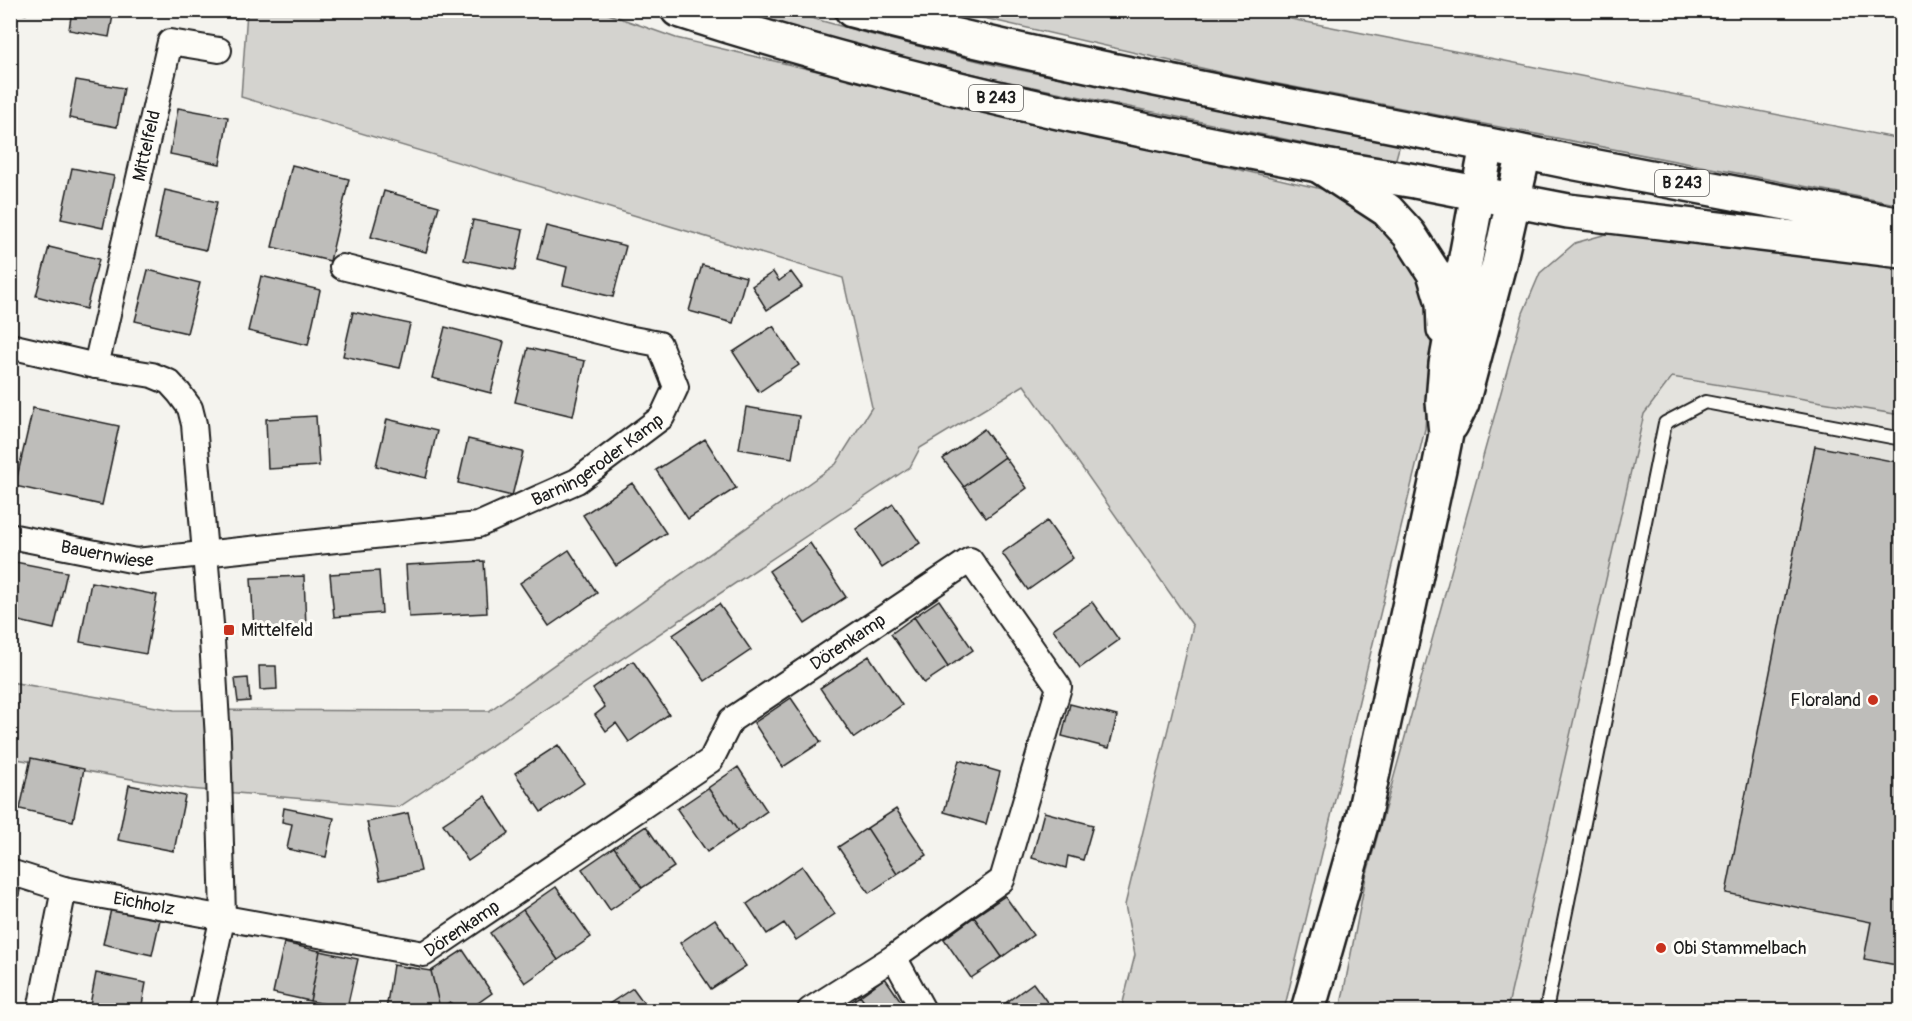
<svg xmlns="http://www.w3.org/2000/svg" width="1912" height="1021" font-family="Pangolin,sans-serif">
  <rect width="100%" height="100%" fill="#f4f3ee"/>
  <filter id="ink" filterUnits="userSpaceOnUse"><feTurbulence type="fractalNoise" baseFrequency=".0167" numOctaves="2"/><feDisplacementMap in="SourceGraphic" scale="12" xChannelSelector="R" yChannelSelector="G"/><feConvolveMatrix kernelMatrix="1 2 1 2 8 2 1 2 1" color-interpolation-filters="sRGB"/></filter>
  <g filter="url(#ink)">
    <path fill="#e4e3de" d="M1672 377 1901 415V1010H1507L1644 414Z"/>
    <path fill="#d4d3cf" stroke="#787876" stroke-width="1.5" d="M247 11H600L676 38 1326 190 1383 221 1418 266 1433 314 1425 429 1284 1010H1121L1135 955 1125 905 1193 626 1024 385 920 448 910 467 399 807 189 789 11 758 10 682 174 710 489 711 836 464 872 407 843 278 241 97Z
      M737 11H786L873 35 999 66 1400 144 1395 162 995 79 869 49Z
      M953 11H1278L1291 19 1901 139V205L1232 75Z
      M1617 231 1901 261V415L1672 377 1644 414 1507 1010H1340L1366 877 1523 313 1540 273 1575 243Z"/>
    <path fill="#bebdba" stroke="#1c1c1c" stroke-width="1.5" d="M10 10H27L26 14Z
      M72 10H114L109 37 69 30Z
      M10 55 16 57 10 81Z
      M76 80 124 88 117 127 69 118Z
      M178 108 228 117 220 164 170 154Z
      M292 165 349 179 330 261 272 247Z
      M72 168 114 176 103 228 61 219Z
      M165 190 217 202 206 250 155 239Z
      M384 191 439 206 426 252 371 237Z
      M473 220 523 230 515 270 464 260Z
      M546 226 626 246 613 297 563 285 567 267 537 259Z
      M49 247 99 259 86 309 36 296Z
      M702 265 746 277 733 323 689 311Z
      M148 270 200 283 187 333 135 321Z
      M773 272 779 281 791 272 802 287 767 310 752 286Z
      M261 276 320 290 308 345 248 331Z
      M353 312 410 324 400 368 343 356Z
      M773 326 799 365 759 392 733 352Z
      M445 327 504 342 491 393 432 378Z
      M528 348 585 361 573 416 515 402Z
      M746 407 799 416 792 458 739 449Z
      M33 408 119 426 102 505 15 486Z
      M316 416 319 466 268 469 266 419Z
      M387 419 437 431 426 478 376 466Z
      M984 429 1005 457 964 487 943 459Z
      M468 439 523 452 512 496 458 483Z
      M705 439 736 488 688 519 656 470Z
      M1815 446 1902 463V966L1864 959 1871 922 1726 893Z
      M1005 457 1027 488 986 518 964 487Z
      M632 483 666 533 616 566 583 515Z
      M893 504 920 543 882 568 856 529Z
      M1047 521 1073 558 1028 590 1002 553Z
      M810 543 846 597 805 624 769 571Z
      M569 550 597 593 549 626 520 583Z
      M10 561 67 572 54 629 10 619Z
      M484 561 487 613 409 617 406 565Z
      M379 571 382 613 334 617 330 574Z
      M304 576 306 627 254 629 251 578Z
      M91 582 157 595 146 654 80 642Z
      M939 600 973 650 948 667 914 617Z
      M1092 602 1119 640 1080 668 1053 629Z
      M719 604 751 650 705 681 673 635Z
      M914 617 948 667 924 683 891 634Z
      M869 656 902 705 854 738 820 688Z
      M633 661 669 714 629 742 616 723 606 731 595 715 605 707 593 689Z
      M259 666H276L277 689 260 690Z
      M248 678 250 701 238 702 235 679Z
      M791 698 821 742 783 767 754 723Z
      M1070 704 1117 716 1109 748 1062 736Z
      M558 745 584 783 541 812 515 773Z
      M31 758 84 769 73 821 20 809Z
      M959 760 1000 772 986 824 944 812Z
      M738 767 767 811 738 831 708 788Z
      M129 785 185 796 174 851 118 840Z
      M708 788 738 831 707 852 677 809Z
      M485 796 509 833 468 861 443 824Z
      M284 808 334 818 326 857 287 849 292 824 282 822Z
      M896 809 927 855 897 874 867 828Z
      M1044 812 1093 825 1083 860 1068 856 1066 868 1032 858Z
      M408 813 421 871 380 880 367 822Z
      M646 826 674 867 642 888 614 847Z
      M867 828 897 874 869 893 838 847Z
      M614 847 642 888 610 910 582 869Z
      M802 866 835 914 796 940 784 923 767 934 747 904Z
      M556 887 591 937 558 960 523 910Z
      M10 888 20 890 10 933Z
      M1005 896 1033 935 1002 957 974 917Z
      M112 905 161 915 152 955 103 944Z
      M523 910 558 960 525 983 490 933Z
      M974 917 1002 957 971 978 944 939Z
      M715 919 746 966 711 989 680 943Z
      M284 943 320 951 310 1001 273 993Z
      M463 950 492 993 468 1010H457L450 1002 440 1008 431 971Z
      M320 951 358 959 347 1008 310 1001Z
      M393 965 431 971 440 1008 426 1005 425 1010H386Z
      M96 973 146 983 141 1010H89Z
      M885 978 907 1010H870L860 996Z
      M1033 983 1053 1010H1013L1007 1002Z
      M633 988 649 1010H600Z
      M860 996 870 1010H838Z
      M1007 1002 1013 1010H995Z
      M10 1003 18 1005 17 1010H10Z"/>
    <g fill="none" stroke-linecap="round" stroke-linejoin="round">
      <defs>
        <path id="lane" d="M1546 1010 1665 423 1705 402 1902 439"/>
        <g id="street">
          <path d="M10 346 96 366 152 375 169 382 179 393 190 408 194 424 211 624 218 739 223 916 202 1010"/>
          <path id="s1" d="M96 366 170 42 219 50"/>
          <path id="s2" d="M10 536 136 561 478 525 577 481 662 417 676 387 659 344 622 337 342 267"/>
          <path id="s3" d="M10 872 64 889 424 954 711 760 731 720 970 560 1059 687 1002 880 894 957 810 1010"/>
          <path d="M894 957 923 1010"/>
          <path d="M40 1010 64 889"/>
        </g>
        <path id="secondary" d="M1318 165 1387 210 1409 234 1434 273 1443 303 1444 329
          M1451 425 1462 403 1499 264 1524 153
          M1308 1010 1363 818 1439 469 1446 434 1443 402 1446 364 1487 145"/>
        <path id="primary" d="M1440 135 1576 163 1902 225
          M1318 165 1415 181 1568 211 1902 251"/>
        <path id="highway" d="M678 10C887 78 1102 124 1318 165
          M852 10C1046 61 1243 96 1440 135"/>
      </defs>
      <use href="#lane" stroke="#1c1c1c" stroke-width="16"/>
      <use href="#street" stroke="#1c1c1c" stroke-width="28"/>
      <use href="#secondary" stroke="#1c1c1c" stroke-width="38"/>
      <use href="#primary" stroke="#1c1c1c" stroke-width="38"/>
      <use href="#highway" stroke="#1c1c1c" stroke-width="38"/>
      <use href="#lane" stroke="#fdfcf7" stroke-width="12"/>
      <use href="#street" stroke="#fdfcf7" stroke-width="24"/>
      <use href="#secondary" stroke="#fdfcf7" stroke-width="33"/>
      <use href="#primary" stroke="#fdfcf7" stroke-width="33"/>
      <use href="#highway" stroke="#fdfcf7" stroke-width="33"/>
    </g>
  </g>
  <g fill="#c8321e" stroke="#fdfcf7" stroke-width="2">
    <rect x="223" y="624" width="12" height="12" rx="3"/>
    <circle cx="1873" cy="700" r="6"/>
    <circle cx="1661" cy="948" r="6"/>
  </g>
  <g text-anchor="middle" dominant-baseline="central" stroke-width="6" stroke-linejoin="round" paint-order="stroke">
    <g fill="#fdfcf7" stroke="#605f5e" stroke-width="1.5">
      <rect x="969" y="85" width="54" height="26" rx="4.5"/>
      <rect x="1655" y="170" width="54" height="26" rx="4.5"/>
    </g>
    <g font-size="16" font-weight="bold" fill="#1c1c1c">
      <text x="996" y="98">B 243</text>
      <text x="1682" y="183">B 243</text>
    </g>
    <g font-size="18" fill="#1c1c1c" stroke="#fdfcf7">
      <text stroke="none"><textPath href="#s1" startOffset="226">Mittelfeld</textPath></text>
      <text stroke="none"><textPath href="#s2" startOffset="609">Barningeroder Kamp</textPath></text>
      <text stroke="none"><textPath href="#s2" startOffset="99">Bauernwiese</textPath></text>
      <text stroke="none"><textPath href="#s3" startOffset="954">Dörenkamp</textPath></text>
      <text stroke="none"><textPath href="#s3" startOffset="138">Eichholz</textPath></text>
      <text stroke="none"><textPath href="#s3" startOffset="468">Dörenkamp</textPath></text>
    </g>
    <g font-size="18" fill="#1c1c1c" stroke="#fdfcf7" text-anchor="start">
      <text x="241" y="630">Mittelfeld</text>
      <text x="1861" y="700" text-anchor="end">Floraland</text>
      <text x="1673" y="948">Obi Stammelbach</text>
    </g>
  </g>
  <rect width="1912" height="1021" fill="none" stroke="#fdfcf7" stroke-width="36"/>
  <rect x="18" y="18" width="1876" height="985" fill="none" stroke="#1c1c1c" stroke-width="2" filter="url(#ink)"/>
</svg>
